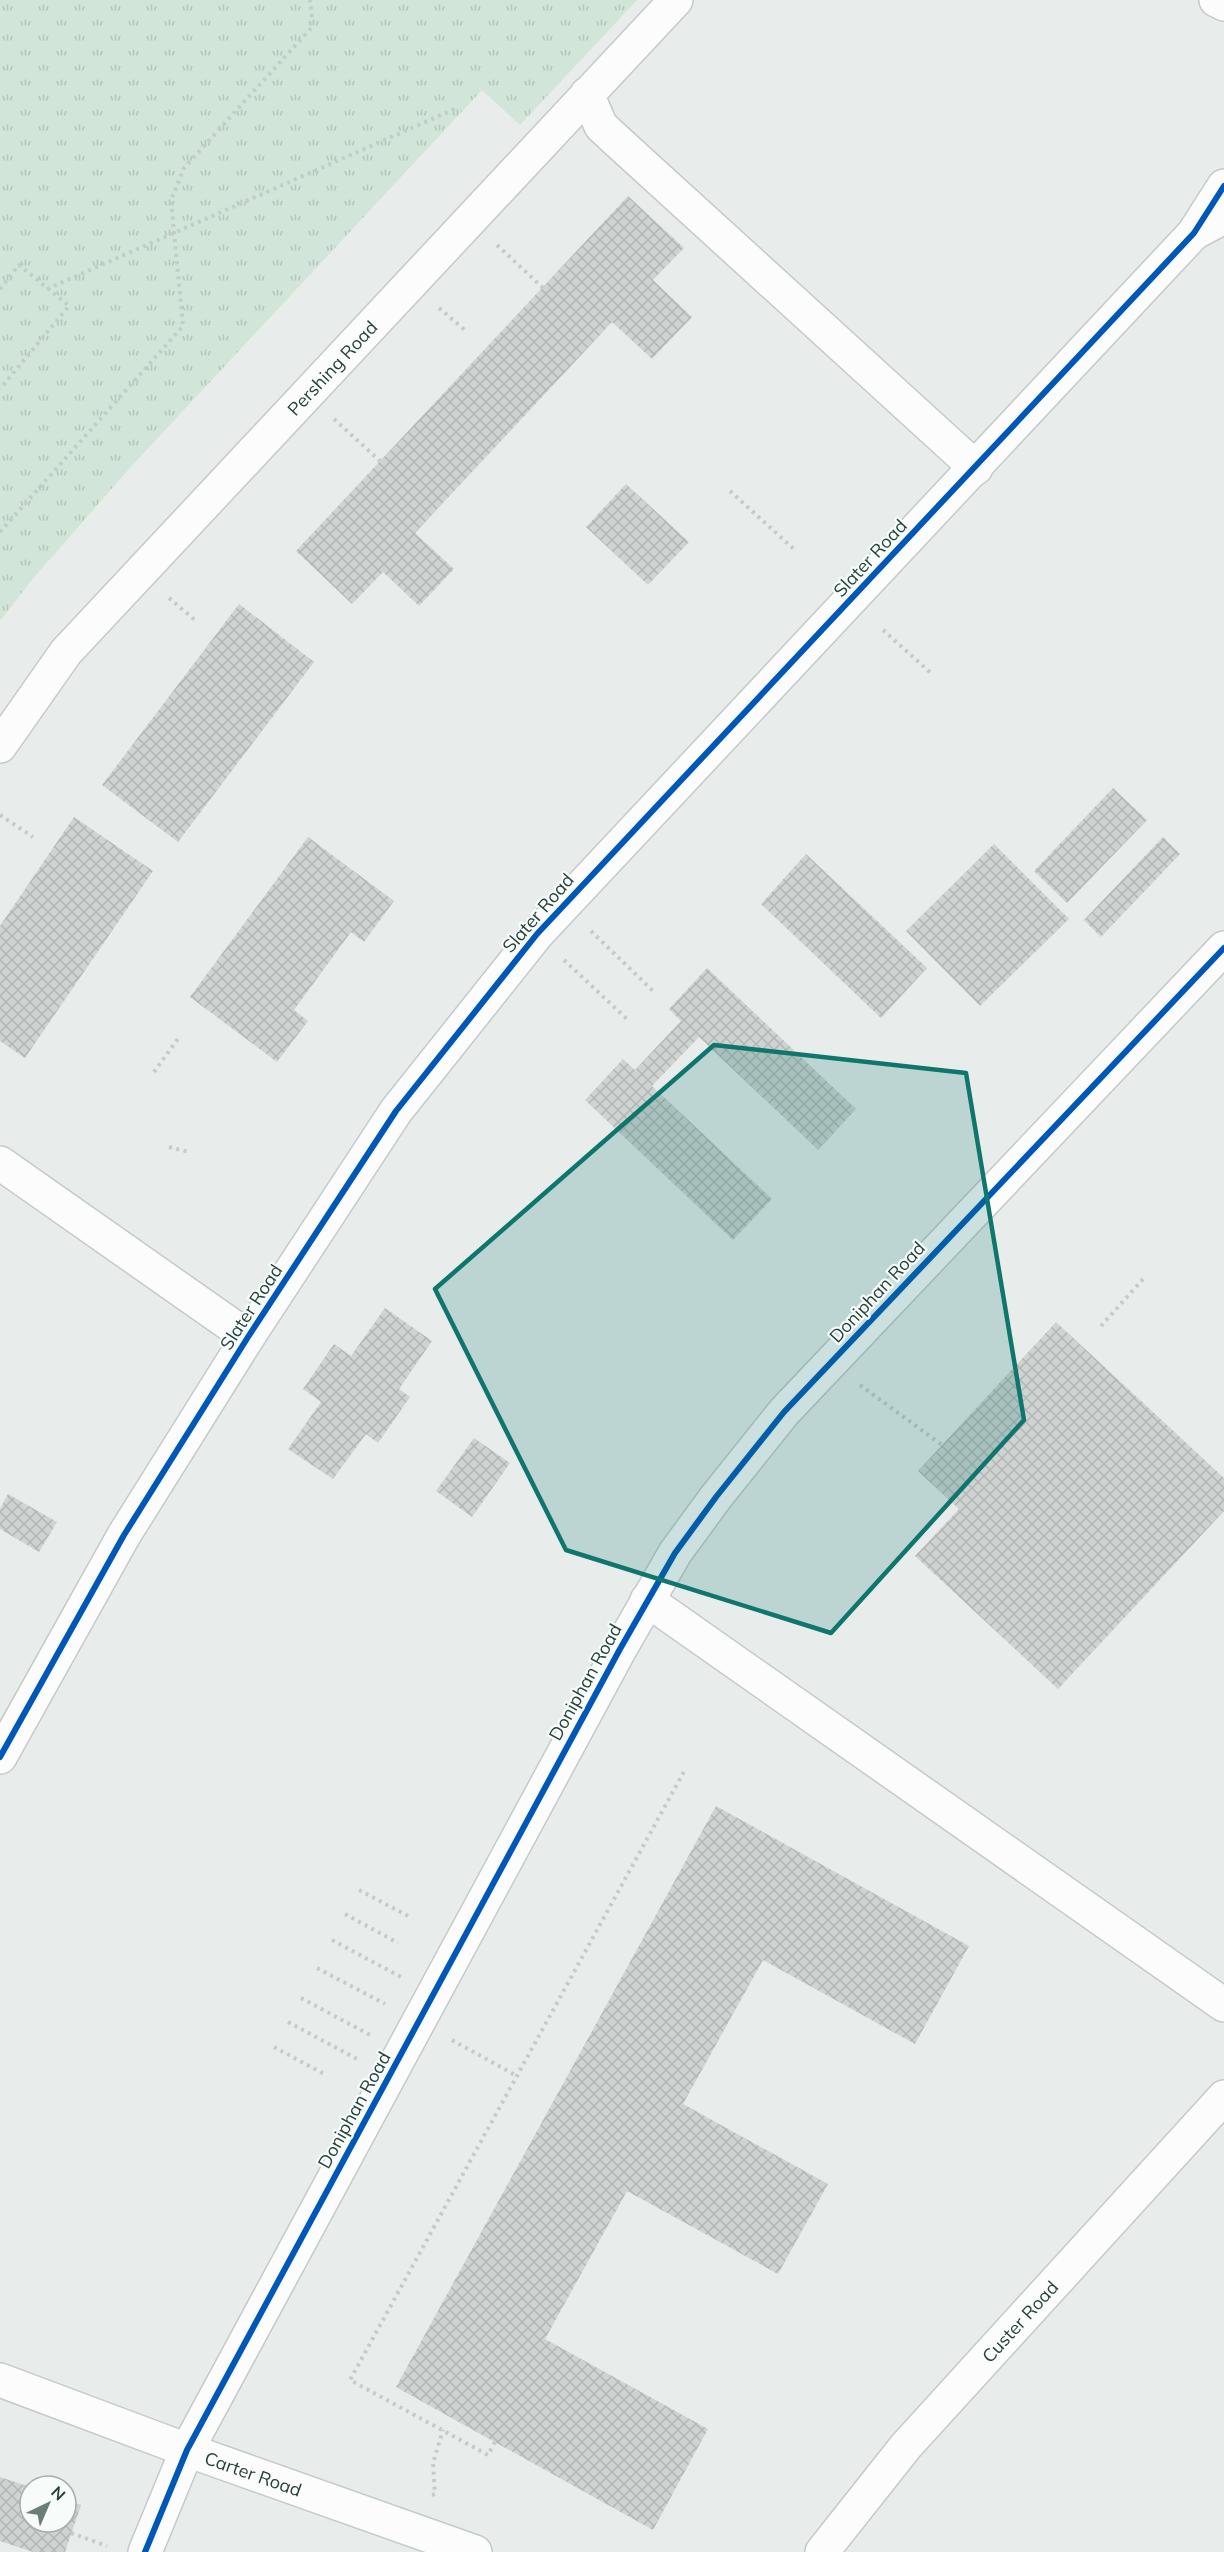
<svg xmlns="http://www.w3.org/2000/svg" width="1224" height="2552" font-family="Mulish,sans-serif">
  <defs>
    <pattern id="park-tufts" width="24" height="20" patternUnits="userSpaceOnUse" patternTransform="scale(1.5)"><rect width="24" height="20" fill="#d1e6d8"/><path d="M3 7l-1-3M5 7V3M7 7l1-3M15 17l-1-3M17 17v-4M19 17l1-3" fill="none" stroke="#b3c6ba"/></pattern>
    <pattern id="building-cross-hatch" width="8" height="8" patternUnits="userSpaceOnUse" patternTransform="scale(1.5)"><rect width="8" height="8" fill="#cfd4d2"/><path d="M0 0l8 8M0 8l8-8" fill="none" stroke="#b2b7b5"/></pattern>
  </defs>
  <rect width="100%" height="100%" fill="#e8edeb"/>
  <path fill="url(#park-tufts)" d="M0 0H637L520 125 482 90 128 470 31 581 0 621Z"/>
  <path fill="url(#building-cross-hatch)" d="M628 196 684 248 653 280 692 317 652 359 612 322 415 533 454 569 419 606 383 572 352 604 296 551Z
    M626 484 689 542 648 585 586 527Z
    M239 604 314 662 178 842 102 785Z
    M1113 788 1147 820 1067 903 1034 871Z
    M74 817 153 871 25 1058 0 1041V926Z
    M308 837 394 901 364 942 351 932 294 1010 308 1021 277 1062 190 997Z
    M1163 837 1180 854 1101 937 1084 920Z
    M994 844 1069 919 980 1006 906 931Z
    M806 854 927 968 881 1018 761 904Z
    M707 968 856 1109 818 1150 699 1037 652 1086 772 1199 733 1240 585 1100 623 1059 635 1070 681 1021 669 1009Z
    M385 1308 432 1341 399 1389 410 1397 378 1443 366 1434 333 1479 288 1449 321 1402 303 1389 334 1344 351 1356Z
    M1056 1322 1224 1478V1511L1058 1689 915 1556 959 1509 918 1471Z
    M474 1438 510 1463 472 1517 436 1491Z
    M8 1494 57 1522 39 1552 0 1529V1509Z
    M716 1806 969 1946 915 2044 763 1960 683 2104 828 2184 778 2274 627 2191 545 2339 708 2429 653 2530 396 2387Z
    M0 2477 30 2487V2522H66V2500L81 2505 65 2552H33L0 2541Z"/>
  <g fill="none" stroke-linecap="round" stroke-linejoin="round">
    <defs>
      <g id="minor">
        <path d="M587 94 601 126 616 140 976 468"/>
        <path d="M0 1163 248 1337"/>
        <path d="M647 1600 1224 2005"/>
        <path d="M0 1757 124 1535 248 1337 396 1111 537 934 1194 233 1224 186"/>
        <path d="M145 2552 187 2450 620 1649 675 1553 716 1497 784 1412 1224 948"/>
        <path id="s1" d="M822 2552 906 2446 1224 2097"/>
      </g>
      <g id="tertiary">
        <path d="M1216 0 1224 4"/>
        <path d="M1194 233 1224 217"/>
        <path id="s2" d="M0 746 66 652 676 0"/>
        <path id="s3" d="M0 2380 187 2450 475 2552"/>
      </g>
    </defs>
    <use href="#minor" stroke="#c5cac8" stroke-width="36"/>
    <use href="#tertiary" stroke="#c5cac8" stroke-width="36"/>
    <path stroke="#c3ccca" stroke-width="4" stroke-dasharray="3 4.5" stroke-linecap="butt" d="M497 245 543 288
      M0 289 19 265 69 306 0 389
      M47 289 457 108
      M439 308 466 331
      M334 419 380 461
      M730 491 796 551
      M0 532 183 326 171 200 184 168 313 26 310 0
      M169 598 196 621
      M883 630 933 675
      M0 815 33 837
      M591 931 653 991
      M564 960 627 1019
      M154 1072 180 1036
      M169 1147 189 1152
      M1101 1326 1144 1278
      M860 1385 942 1445
      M359 1890 412 1918
      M345 1914 398 1943
      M332 1940 401 1977
      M317 1968 385 2004
      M301 1998 370 2035
      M288 2022 357 2059
      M452 2040 517 2076
      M274 2047 326 2075
      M495 2442 488 2455 350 2380 686 1768
      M432 2495 435 2494 433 2463 443 2430
      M71 2533 107 2546"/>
    <use href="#minor" stroke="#fcfcfc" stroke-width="33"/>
    <use href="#tertiary" stroke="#fcfcfc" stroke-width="33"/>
    <defs>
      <path id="cycleway" d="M0 1757 124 1535 248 1337 396 1111 537 934 1194 233 1224 186
        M145 2552 187 2450 620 1649 675 1553 716 1497 784 1412 1224 948"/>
    </defs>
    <use href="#cycleway" stroke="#f7fbf9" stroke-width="10"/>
    <use href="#cycleway" stroke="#0057b8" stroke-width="6"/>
  </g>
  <path fill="#0f766e" fill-opacity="0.2" stroke="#0f766e" stroke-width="4.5" stroke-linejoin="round" d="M714 1045 966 1073 1024 1420 831 1633 566 1550 435 1289Z"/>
  <g text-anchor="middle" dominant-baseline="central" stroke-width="4.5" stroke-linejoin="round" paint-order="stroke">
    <g font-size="18" fill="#24423a" stroke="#f7fbf9">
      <text stroke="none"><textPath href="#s2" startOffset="504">Pershing Road</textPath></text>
      <text transform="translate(870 558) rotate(-47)">Slater Road</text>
      <text transform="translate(538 913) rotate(-49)">Slater Road</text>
      <text transform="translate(877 1292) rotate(-47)">Doniphan Road</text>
      <text transform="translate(251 1307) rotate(-57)">Slater Road</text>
      <text transform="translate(585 1682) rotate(-61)">Doniphan Road</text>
      <text transform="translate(354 2110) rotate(-61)">Doniphan Road</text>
      <text stroke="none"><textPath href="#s1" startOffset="304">Custer Road</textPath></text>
      <text stroke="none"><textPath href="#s3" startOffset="270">Carter Road</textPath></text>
    </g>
  </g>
  <g transform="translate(48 2504) rotate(44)"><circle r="28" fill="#f7fbf9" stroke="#a3b1ad" stroke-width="1.5"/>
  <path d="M0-4.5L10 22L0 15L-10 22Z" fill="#697e78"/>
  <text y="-9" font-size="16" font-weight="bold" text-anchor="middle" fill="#24423a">N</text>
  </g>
</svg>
